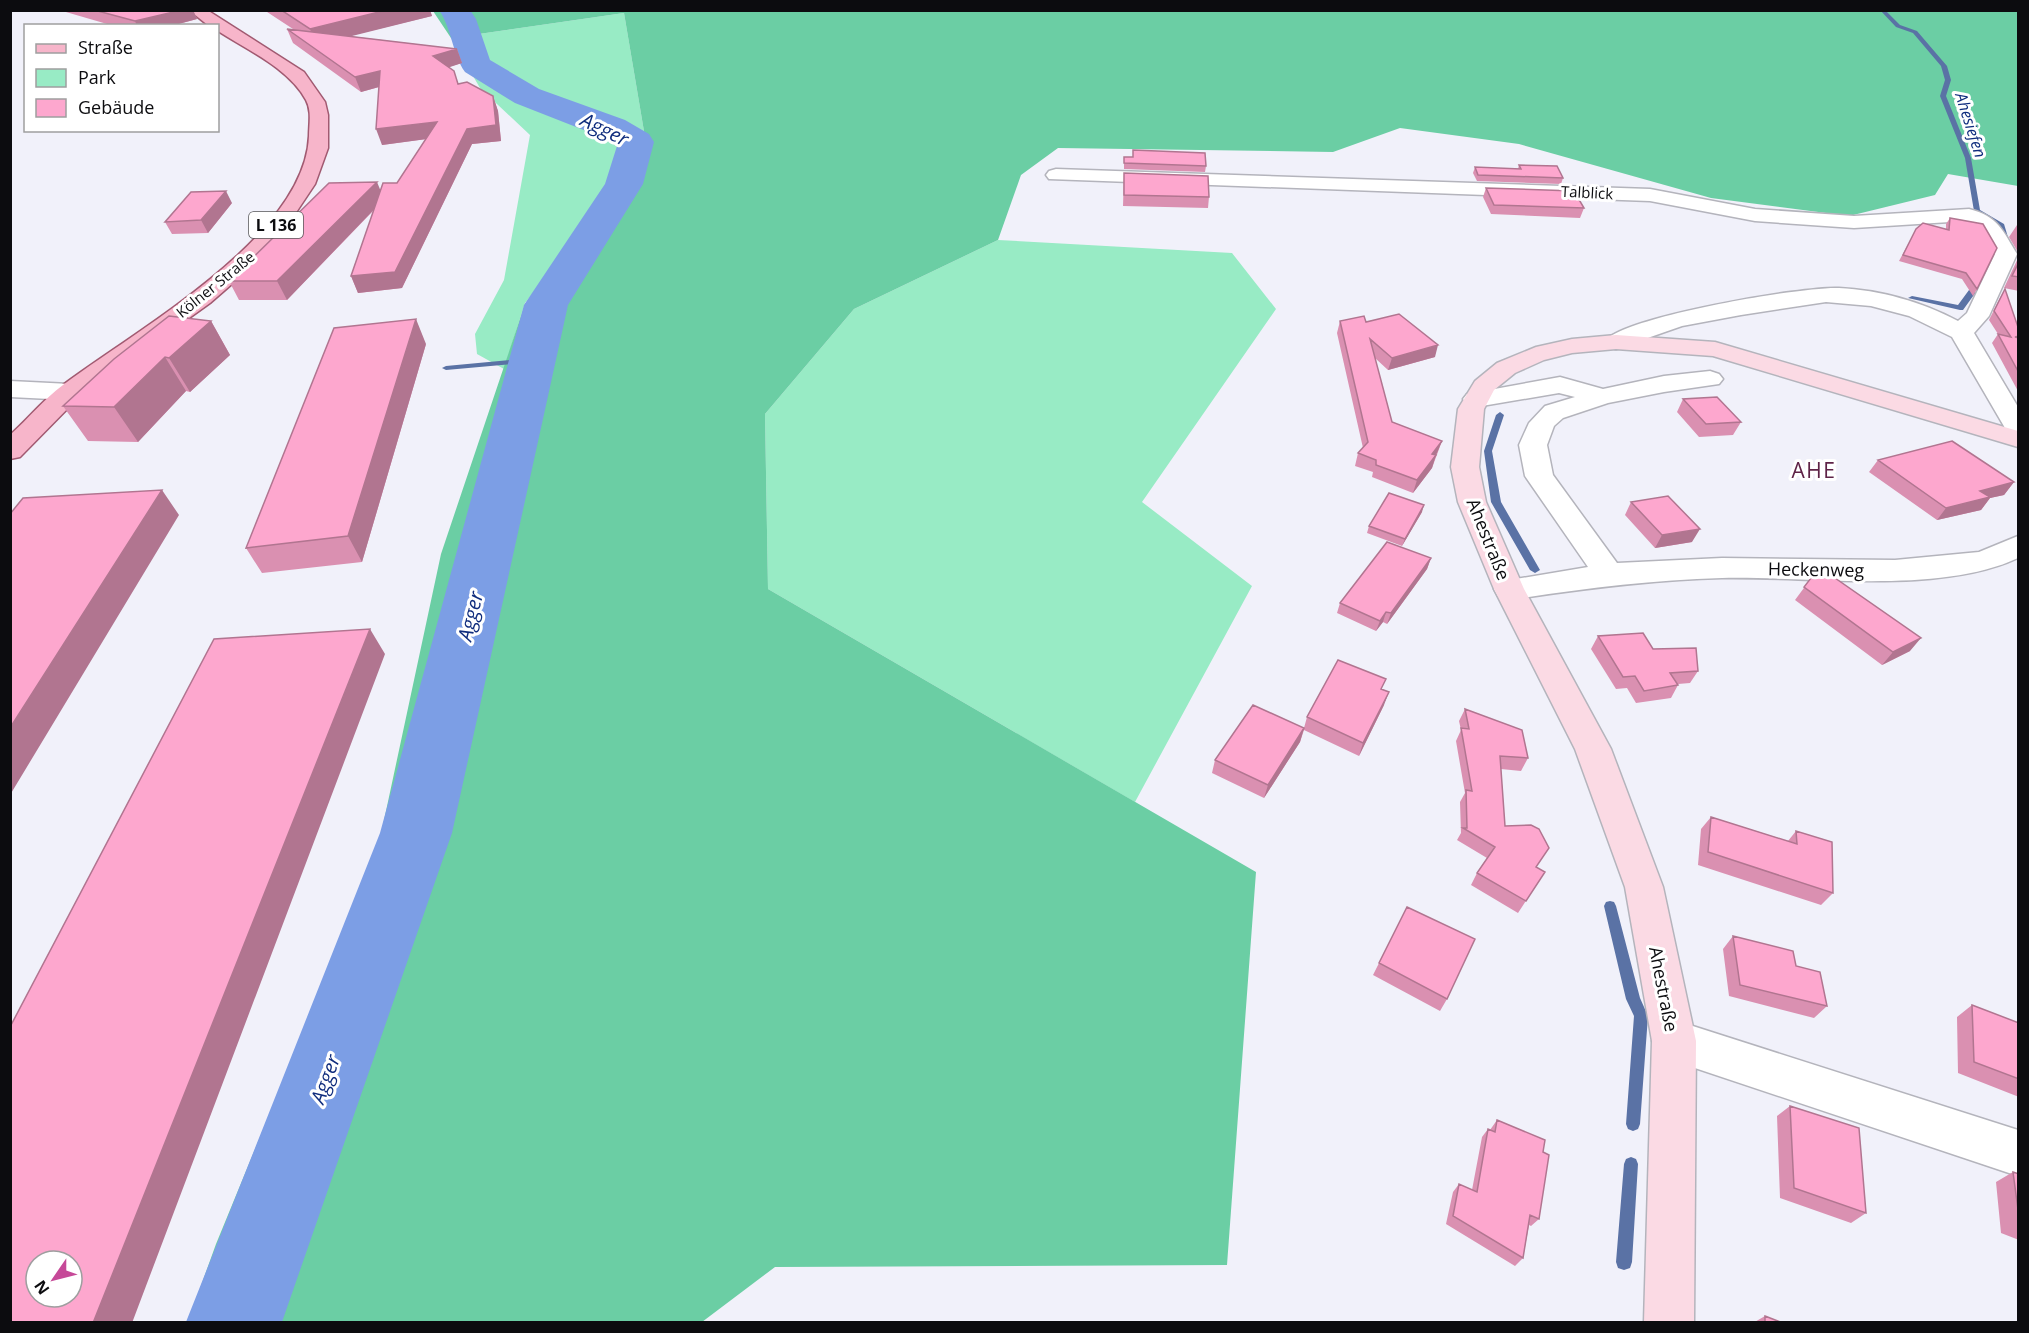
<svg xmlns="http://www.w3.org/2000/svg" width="2029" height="1333" font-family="'Open Sans',sans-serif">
  <rect width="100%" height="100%" fill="#f1f1fa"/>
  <path fill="#98ebc5" d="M624 13 647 149 525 303 504 369 477 354 475 334 504 280 530 135 480 88 451 38Z
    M998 240 1232 253 1276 309 1142 502 1252 586 1135 802 768 589 765 414 854 309Z"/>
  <path fill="#6bcea4" d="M433 11H2018V186L1948 174 1935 195 1849 216 1711 198 1519 144 1400 128 1333 152 1058 148 1021 175 998 240 854 309 765 414 768 589 1256 872 1227 1265 775 1267 702 1322H188L216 1244 377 853 441 554 525 304 647 149 624 13 451 38Z"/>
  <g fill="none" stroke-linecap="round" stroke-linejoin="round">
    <path fill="#5a72a5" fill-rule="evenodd" d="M1880 10H1885L1900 25 1917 31 1947 66 1951 80 1946 96 1971 158 1980 210 2004 224 2010 244 2009 245 2004 244 1999 226 1974 211 1965 158 1940 96 1945 80 1941 66 1913 33 1896 27Z
      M1969 290 1976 292 1963 310H1960L1908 298 1912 296 1958 305Z
      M533 358 537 360 536 362 446 370 442 368 446 366Z
      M1500 412 1504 415 1492 451 1501 502 1540 570 1535 573 1530 570 1491 502 1484 451 1496 415Z
      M1610 901 1614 902 1616 906 1640 998 1648 1016 1640 1124 1638 1129 1633 1131 1628 1129 1626 1124 1634 1016 1626 999 1604 906 1606 902Z
      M1631 1157 1636 1159 1638 1164 1632 1262 1630 1268 1624 1270 1618 1268 1616 1262 1624 1164 1626 1159Z"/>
    <path fill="#7c9ee5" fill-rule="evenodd" d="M439 10H470L476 19 490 60 539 89 625 120 649 134 654 142 643 184 568 305 452 833 282 1322H186L380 833 524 305 605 184 617 146 599 136 515 103 465 72C452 53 452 29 439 10Z"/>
    <defs>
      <path id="street" d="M1056 169 1650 189 1755 209 1854 216 1969 209C1998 216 2003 231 2017 254L1989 316 1974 333 2018 407V436L2009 434 2005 428 1952 337 1909 316 1871 306 1826 302 1741 315 1682 326 1616 349 1607 347 1604 342C1621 317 1805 286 1839 288 1880 290 1922 302 1958 321L1967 313 1995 254 1980 228 1966 221 1854 228 1755 221 1650 201 1049 179 1046 175 1049 171Z
        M1710 371 1719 374 1723 379 1719 384 1664 392 1608 403 1563 418 1554 426 1547 445 1553 475 1617 563 1722 558 1895 560 1979 552 2018 536V558C1940 595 1809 576 1722 578 1650 580 1580 589 1509 600L1498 596 1494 589 1498 582 1588 567 1525 476 1519 445 1529 423 1545 406 1575 397 1559 393 1476 407 1467 404 1463 399 1467 394 1560 377 1603 389 1664 376Z
        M10 381 70 384 79 387 83 392 79 397 70 400 10 397Z
        M1674 1020 2018 1130V1176L1659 1056 1652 1041 1659 1026Z"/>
      <path id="secondary" d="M1616 335 1715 342 2018 431V447L1713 356 1616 349 1572 353 1544 360 1515 373 1494 390 1484 409 1479 467 1486 502 1524 589 1611 749 1663 887 1696 1041 1694 1322H1644L1652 1041 1625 887 1575 749 1494 589 1458 502 1451 467 1458 409 1475 381 1497 363 1536 347 1572 339Z"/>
      <path id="primary" d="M189 10H207L304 72 325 102 328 115V148L315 184 271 250 210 303 79 397 20 457 10 459V435C28 419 44 399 63 385 136 330 305 237 309 136 309 124 312 111 306 100 289 68 247 50 218 31V26H209Z"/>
    </defs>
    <use href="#street" stroke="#b4b4bc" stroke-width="3"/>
    <use href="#secondary" stroke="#b4b4bc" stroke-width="3"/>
    <use href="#primary" stroke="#a15a71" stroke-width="3"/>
    <use href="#street" fill="#fff" fill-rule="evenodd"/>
    <use href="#secondary" fill="#fbdae4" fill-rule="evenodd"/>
    <use href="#primary" fill="#f7b5ca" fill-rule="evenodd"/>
  </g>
  <path fill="#da90b1" d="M59 10H193L197 19 171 26H114Z
    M264 10H430L432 16 349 36 457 49 462 63 448 67 458 84 493 96 498 111 501 141 472 144 402 288 358 293 351 276 374 210 287 300H239L229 281 381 191 397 183 426 139 382 145 379 87 361 92 293 43 287 29H293Z
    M1124 157 1206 166 1205 172 1124 169Z
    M1519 165 1563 178 1561 184 1477 181 1473 173 1475 167 1518 169Z
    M1124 173 1209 197 1208 208 1123 206Z
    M1486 188 1584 208 1580 218 1491 214 1483 197Z
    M232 203 208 233 172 234 165 222Z
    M1950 218 1977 289 1973 296 1962 279 1899 261 1913 235 1946 229V224Z
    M2017 225H2019V254L2009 237Z
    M2019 256V291L2004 288Z
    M2005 289 2019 330V393L1992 343 1998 334 1989 320 2000 298Z
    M211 321 230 355 190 392 186 391 138 442 88 441 63 406Z
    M1340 321 1366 322 1435 357 1388 370 1375 358 1392 422 1442 441 1432 468 1413 493 1372 477 1373 472 1355 466 1358 453 1363 448 1337 333Z
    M426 344 362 562 262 573 246 548Z
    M1683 399 1741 422 1733 435 1699 437 1677 412Z
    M1878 460 2014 482 2004 495 1990 498 1981 510 1937 520 1869 472Z
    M1631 502 1692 542 1655 548 1625 515Z
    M1422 512 1402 546 1367 533 1369 526Z
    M1431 558 1427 569 1387 624 1383 622 1376 631 1337 613 1340 603Z
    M1818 569 1910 651 1882 665 1795 600Z
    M1598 636 1653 649 1698 671 1690 683 1678 684V685L1671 698 1636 703 1627 688 1616 689 1591 649Z
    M1383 690 1384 705 1359 756 1304 730 1300 742 1264 798 1212 773 1215 760 1304 728 1307 717Z
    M1465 709 1528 758 1521 771 1501 769 1505 826 1537 867V884L1518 913 1471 885 1477 873 1487 858 1457 840 1461 833 1460 802 1465 793 1456 741 1461 730 1459 721Z
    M1711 817 1788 841 1796 831 1833 893 1821 905 1698 865 1701 829Z
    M1733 936 1796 966 1827 1006 1814 1018 1729 996 1723 949Z
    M1379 963 1447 999 1440 1011 1373 975Z
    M1972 1005 2019 1023V1097L1958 1073 1957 1017Z
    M1790 1106 1866 1213 1851 1223 1780 1198 1777 1116Z
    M1497 1120 1543 1152 1539 1219 1531 1226 1529 1225 1523 1258 1515 1266 1446 1224 1453 1192 1459 1184 1472 1190 1482 1137 1488 1129 1490 1130Z
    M2013 1172 2019 1174V1240L2001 1233 1996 1182Z
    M1765 1316 1783 1323H1753Z"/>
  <path fill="#b17590" d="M182 10H193L197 19 171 26H137L135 21Z
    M387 10H430L432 16 316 45 310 29Z
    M457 49 462 63 438 71 433 56Z
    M380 71 386 85 361 92 355 77Z
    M493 96 498 111 501 141 472 144 402 288 358 293 351 276Z
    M437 122 442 137 382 145 376 129Z
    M377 182 384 199 287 300 277 281Z
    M226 191 232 203 208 233 201 220Z
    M416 319 426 344 362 562 348 536Z
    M211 321 230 355 190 392 169 358Z
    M1438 345 1435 357 1388 370 1392 358Z
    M165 357 186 391 138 442 114 407Z
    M1442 441 1437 453 1429 464 1436 455 1432 468 1413 493 1417 480 1432 454Z
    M2014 482 2004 495 1990 498 1981 510 1937 520 1946 508 1980 491Z
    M162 490 179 515 10 795V728Z
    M1424 505 1422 512 1402 546 1405 539Z
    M1700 529 1692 542 1655 548 1662 535Z
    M1431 558 1427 569 1387 624 1391 613Z
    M1386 612 1383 622 1376 631 1380 621Z
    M370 629 385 654 132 1323H93Z
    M1921 638 1910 651 1882 665 1893 652Z
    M1389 692 1384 705 1359 756 1363 743Z
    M1304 728 1300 742 1264 798 1268 785Z"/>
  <path fill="#fda7ce" stroke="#b17590" stroke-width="1.5" fill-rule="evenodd" d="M94 10H182L135 21Z
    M281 10H387L310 29Z
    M287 29 457 49 433 56 454 71 458 84 467 82 493 96 496 125 467 129 395 272 351 276 383 183H397L437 122 376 129 380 71 355 77Z
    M1133 150 1205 153 1206 166 1124 163V157H1133Z
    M1519 165 1557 166 1563 178 1478 175 1475 167 1521 169Z
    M1124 173 1208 176 1209 197 1124 195Z
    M377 182 277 281H229L329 183Z
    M1486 188 1574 191 1584 208 1494 205Z
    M226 191 201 220 165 222 191 192Z
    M1950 218 1983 224 1997 248 1977 289 1966 273 1903 255 1916 229 1923 223 1949 230Z
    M2019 262V277L2012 276Z
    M2005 289 2019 330V336L2015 337 2019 338V373L1998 334 2011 337 1994 311Z
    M1399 314 1438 345 1392 358 1370 339 1392 422 1442 441 1432 454 1436 455 1417 480 1376 465V460L1358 453 1368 442 1340 321 1364 316 1366 322Z
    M169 316 211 321 169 358 165 357 114 407 63 406 114 359Z
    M416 319 348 536 246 548 334 328Z
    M1717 397 1741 422 1706 424 1683 399Z
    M1952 441 2014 482 1980 491 1990 497 1946 508 1878 460Z
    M162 490 10 728V514L23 498Z
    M1389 493 1424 505 1405 539 1369 526Z
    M1668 496 1700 529 1662 535 1631 502Z
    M1387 542 1431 558 1391 613 1386 612 1380 621 1340 603Z
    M1818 569H1822L1921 638 1893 652 1804 587Z
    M370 629 93 1323H10V1027L214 639ZM36 1261H72V1297H36Z
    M1643 633 1653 649 1696 648 1698 671 1670 673 1678 685 1644 691 1635 676 1623 677 1598 636Z
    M1338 660 1386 679 1381 689 1389 692 1363 743 1307 717Z
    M1253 705 1304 728 1268 785 1215 760Z
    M1465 709 1522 730 1528 758 1500 756 1505 826 1531 825 1539 829 1549 848 1536 867 1545 872 1526 901 1477 873 1495 847 1463 828H1467L1466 790 1472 791 1461 728 1469 729Z
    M1711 817 1797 844 1796 831 1832 842 1833 893 1708 852Z
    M1407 907 1475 939 1447 999 1379 963Z
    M1733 936 1793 951 1796 966 1820 972 1827 1006 1740 985Z
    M1972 1005 2019 1023V1079L1974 1062Z
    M1790 1106 1859 1128 1866 1213 1794 1188Z
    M1497 1120 1545 1140 1543 1152 1549 1155 1539 1219 1530 1215 1523 1258 1453 1216 1459 1184 1477 1192 1488 1129 1495 1132Z
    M2013 1172 2019 1174V1217Z
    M1765 1316 1783 1323H1765Z"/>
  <g text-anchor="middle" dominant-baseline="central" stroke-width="6" stroke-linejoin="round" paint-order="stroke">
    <g font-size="15" fill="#0c0c0f" stroke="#fff">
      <text transform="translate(1587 192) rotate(3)">Talblick</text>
      <text transform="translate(215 284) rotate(-39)">Kölner Straße</text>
    </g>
    <g font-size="16" font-style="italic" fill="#0f2c7d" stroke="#fff">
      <text transform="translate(1971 125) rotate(72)">Ahesiefen</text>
    </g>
    <rect fill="#fff" stroke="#555557" stroke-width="1.5" x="249" y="212" width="54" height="26" rx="4.5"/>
    <g font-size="16" font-weight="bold" fill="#0c0c0f">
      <text x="276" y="225">L 136</text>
    </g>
    <g font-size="18" fill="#0c0c0f" stroke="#fff">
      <text transform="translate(1489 539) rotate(68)">Ahestraße</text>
      <text transform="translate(1816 569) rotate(1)">Heckenweg</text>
      <text transform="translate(1664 989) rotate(79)">Ahestraße</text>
    </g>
    <g font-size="20" font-style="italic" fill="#0f2c7d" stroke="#fff">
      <text transform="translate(605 129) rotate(26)">Agger</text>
      <text transform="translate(470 616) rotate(-76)">Agger</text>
      <text transform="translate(325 1079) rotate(-70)">Agger</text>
    </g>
    <g font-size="21" letter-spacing="1.5" fill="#5e2247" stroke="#fff">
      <text x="1814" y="470">AHE</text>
    </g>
  </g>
  <rect width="2029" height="1333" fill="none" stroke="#0c0c0f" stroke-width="24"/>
  <rect x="24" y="24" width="195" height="108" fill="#ffffff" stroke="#9e9e9f" stroke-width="1.5"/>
  <rect x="36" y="44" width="30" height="9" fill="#f7b5ca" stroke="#9e9e9f" stroke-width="1.5"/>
  <text x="78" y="54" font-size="18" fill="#0c0c0f">Straße</text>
  <rect x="36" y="69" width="30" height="18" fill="#98ebc5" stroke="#9e9e9f" stroke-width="1.5"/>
  <text x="78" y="84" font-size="18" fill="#0c0c0f">Park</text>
  <rect x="36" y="99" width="30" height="18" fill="#fda7ce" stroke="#9e9e9f" stroke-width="1.5"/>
  <text x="78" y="114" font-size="18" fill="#0c0c0f">Gebäude</text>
  <g transform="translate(54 1279) rotate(235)"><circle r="28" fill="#ffffff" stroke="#9e9e9f" stroke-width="1.5"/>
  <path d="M0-4.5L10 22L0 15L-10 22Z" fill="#c64998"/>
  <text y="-9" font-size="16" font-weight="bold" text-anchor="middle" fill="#0c0c0f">N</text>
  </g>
</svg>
